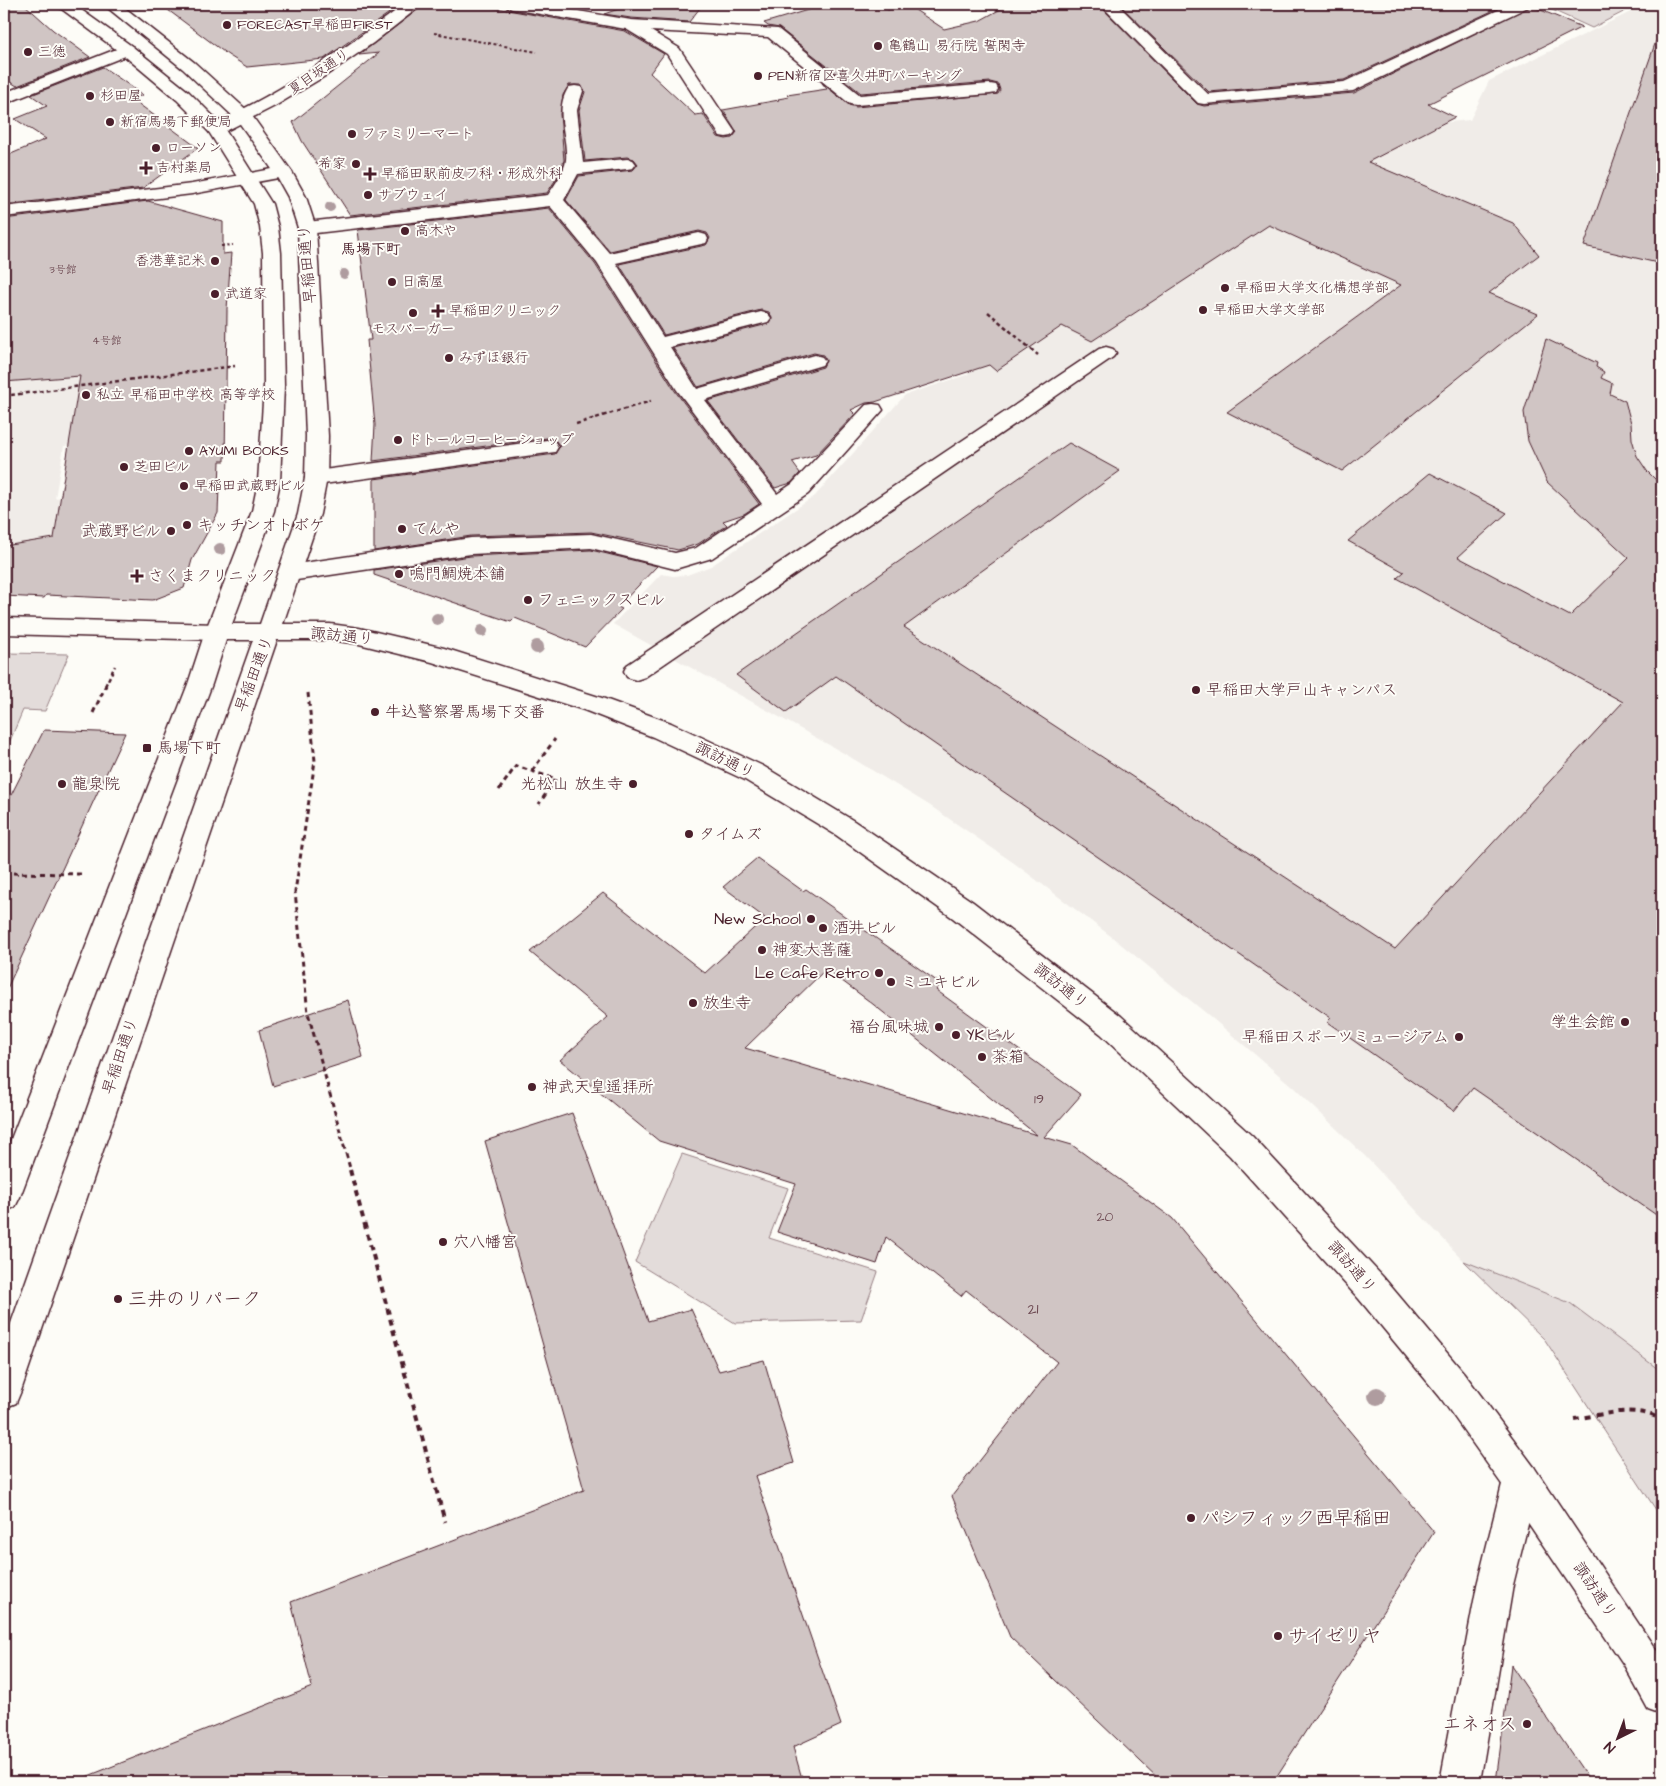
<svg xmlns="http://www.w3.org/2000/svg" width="1666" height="1786" font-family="'Architects Daughter','Klee One',sans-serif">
  <rect width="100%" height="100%" fill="#fdfcf7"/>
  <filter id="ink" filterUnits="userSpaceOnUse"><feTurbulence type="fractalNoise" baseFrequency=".02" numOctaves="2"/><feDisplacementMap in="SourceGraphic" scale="10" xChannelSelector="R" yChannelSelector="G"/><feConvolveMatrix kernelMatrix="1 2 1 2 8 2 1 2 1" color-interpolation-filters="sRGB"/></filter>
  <g filter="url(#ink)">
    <path fill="#f0ece8" d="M1647 4H1662V1372L1570 1303 1464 1261 1365 1156 1292 1086 1206 1013 1112 937 1014 863 929 805 847 755 613 624 661 574 673 576 687 575 711 566 815 496 905 395 969 374 886 321 1223 143 1470 120 1489 81Z
      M132 219 147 320 229 310 226 387 106 440 64 446 55 498 127 488 130 551 4 574V234Z"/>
    <path fill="#e3dcda" stroke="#967e82" d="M1539 4H1639L1592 28Z
      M4 653 69 654 45 711 23 710 4 755Z
      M682 1154 788 1188 769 1238 878 1272 861 1320 735 1323 635 1262Z
      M1464 1261 1570 1303 1662 1372V1519L1545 1340Z"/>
    <path fill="#d0c5c4" stroke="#4a1f2b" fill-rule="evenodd" d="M4 4H24L53 30 90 57 17 86 4 78Z
      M160 4H402L324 59 247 67 228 55Z
      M425 4H474L625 31 664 54 650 73 695 115 703 114 718 137 726 139 732 138 737 132 723 110 779 100 778 99 789 97 787 95 827 89 822 83 849 105 856 107 998 94 1000 90 998 84 990 82 861 93 779 28 768 26 764 23 828 4H878L888 10 906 4 944 29 979 21 1010 4H1098L1197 104 1204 106 1354 93 1531 6 1582 27 1428 104 1455 117 1368 162 1513 223 1539 255 1489 293 1538 314 1342 471 1227 412 1401 285 1269 225 1092 341 1062 326 996 371 989 365 875 402 866 403 851 410 855 414 816 455 792 462 800 473 791 483 775 488 708 401 823 367 826 360 823 355 814 353 698 387 673 348 768 324 772 317 769 312 761 310 664 335 619 264 706 245 710 238 707 233 699 231 610 251 566 200 579 176 633 170 638 164 634 159 627 157 585 161 579 110 585 92 581 85H569L563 95 560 114 564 160 560 173 547 193 350 215 302 141 293 122 379 53 359 55Z
      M633 4H703L689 22 631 18 604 14Z
      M1119 4H1507L1344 80 1209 92Z
      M1656 41 1662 42V264L1584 246Z
      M103 67 143 95 132 99 198 148 143 188 4 205V157L46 139 15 119 47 106 31 95Z
      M148 201 223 222V254L231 253 227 309 225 461H220L218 513 192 560 184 588 153 600 46 595 44 598 4 596V546L54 538 80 376 4 382V219Z
      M549 208 595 264 675 391 759 504 744 514 723 521 727 525 698 544 678 550 591 532 471 536 374 551V479L555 454 560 446 555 440 547 438 373 461 375 425 367 340H371L358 230Z
      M1546 339 1597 363 1596 367 1604 372 1601 378 1612 383 1610 394 1625 401 1631 423 1632 439 1637 456 1647 471 1662 486V1219L1473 1088 1454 1111 1327 1022 1331 1018 836 676 786 712 736 675 1069 443 1120 471 904 627 1395 949 1623 702 1397 578 1404 572 1348 541 1430 473 1507 513 1458 557 1570 616 1629 558 1547 482 1528 441 1524 412Z
      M591 550 657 566 618 607 622 609 585 647 515 618 511 622 374 575V570L471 556Z
      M44 730 125 733 4 995V809Z
      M757 858 803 891 806 889 941 984 936 990 1081 1095 1044 1137 1072 1145 1172 1218 1434 1532 1273 1782H1162L1010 1637 952 1496 1057 1362 966 1290 961 1296 886 1237 877 1264 777 1232 796 1184 659 1141 560 1060 608 1017 530 952 603 893 705 973 765 918 723 887ZM826 969 869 1001 1037 1135 745 1048Z
      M348 1000 363 1057 273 1086 259 1030Z
      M572 1113 648 1321 691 1309 719 1371 764 1360 794 1463 755 1476 841 1725 793 1747 803 1782H79L78 1780 312 1687 291 1602 584 1490 485 1141Z
      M1511 1665 1591 1782H1496Z"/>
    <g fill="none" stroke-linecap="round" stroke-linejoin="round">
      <defs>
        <path id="minor" d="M405 4H423L373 43 325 76 275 106 222 133 216 134 210 133 207 129 210 125C281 93 343 50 405 4Z
          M504 4H537L631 20 778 29 860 95 990 84 996 85 998 89 996 93 990 94 856 105 850 104 768 37 651 31 679 48 735 132 732 136 726 137 720 136 667 54 626 29 512 9 507 7Z
          M1100 4H1117L1208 94 1344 82 1511 4H1531L1528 7 1353 91 1204 104 1198 103Z
          M127 45 133 47 135 50 133 53 4 104V93Z
          M575 86 581 87 583 91 577 110 583 163 627 159 633 160 636 164 633 168 627 169 578 174 564 200 609 253 699 233 706 235 708 239 706 243 616 263 663 337 761 312 768 314 771 318 768 322 670 347 697 389 815 355 822 357 825 361 822 365 705 400 777 494 792 484 866 405 873 404 880 405 883 410 808 494 712 558 675 569 591 548 471 554 290 581 282 579 278 573 282 567 290 565 471 538 591 534 675 553 696 548 762 504 677 390 597 263 550 206 307 234 300 232 298 228 300 224 307 222 548 195C554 186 565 171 566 160 568 135 553 110 569 87Z
          M283 167 289 168 292 172 289 176 192 194 4 217V207L192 184Z
          M1106 347 1113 349 1116 353 1113 357 645 677 636 680 627 677 624 671 627 665 1099 349Z
          M547 440 555 442 558 447 555 452 316 485 308 483 305 478 308 473 316 471Z
          M4 618 217 624 225 626 229 632 225 638 217 640 4 634Z
          M1521 1462 1534 1467 1539 1480 1513 1585 1480 1782H1440L1477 1585 1503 1480 1508 1467Z"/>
        <path id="major" d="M55 4H73L133 47 189 92 222 125 272 204 278 227 281 253 284 386 280 482 274 511 232 624H260L298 514 305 478 306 436 298 228 288 197 274 172 238 121 183 69 103 4H120L195 63 250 113 292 172 306 197 316 228 328 436 327 478 320 514 283 624H330L359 628 444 648 602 698 671 723 763 766 854 821 973 902 1121 1016 1252 1136 1383 1277 1464 1373 1534 1467 1662 1659V1714L1648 1709 1624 1665 1508 1493 1440 1397 1359 1299 1230 1156 1101 1034 953 918 836 835 745 780 653 737 584 710 432 662 359 644 330 640H277L21 1391 16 1403 4 1408V1343L253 640H226L212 684 20 1197 15 1207 4 1212V1157L188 684 205 632 252 511 258 482 264 386 263 253 260 227 254 204 209 132 177 100 121 53Z"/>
      </defs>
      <use href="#minor" stroke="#4a1f2b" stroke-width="3"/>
      <use href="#major" stroke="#4a1f2b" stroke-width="3"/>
      <path stroke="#4a1f2b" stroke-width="2" stroke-dasharray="3 2.5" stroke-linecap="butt" d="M434 33 537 52
        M221 246 233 245"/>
      <path stroke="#4a1f2b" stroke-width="2.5" stroke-dasharray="4 3" stroke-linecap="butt" d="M988 312 1038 355
        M4 396 235 366
        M576 424 651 401
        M105 686 115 666"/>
      <path stroke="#4a1f2b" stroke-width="3" stroke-dasharray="5 4" stroke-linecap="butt" d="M308 693 315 761 295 892 308 1013 351 1172
        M93 713 106 685
        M532 771 555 739
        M499 790 516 766 556 779 539 804
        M4 873 83 874"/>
      <path stroke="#4a1f2b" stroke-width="4" stroke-dasharray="6 5" stroke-linecap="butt" d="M350 1170 445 1522
        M1574 1419C1602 1415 1636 1404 1662 1420"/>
      <use href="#minor" fill="#fdfcf7" fill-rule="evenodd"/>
      <use href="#major" fill="#fdfcf7" fill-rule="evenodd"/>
    </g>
    <g fill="#af9c9f">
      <circle cx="330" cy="207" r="5"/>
      <circle cx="344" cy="274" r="5"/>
      <circle cx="220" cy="549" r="6"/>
      <circle cx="437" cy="619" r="6"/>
      <circle cx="482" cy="631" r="6"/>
      <circle cx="537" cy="647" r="7"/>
      <circle cx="1377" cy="1396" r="9"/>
    </g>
  </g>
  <g fill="#4a1f2b" stroke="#fdfcf7" stroke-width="2">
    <circle cx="227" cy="25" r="5"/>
    <circle cx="878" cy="46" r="5"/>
    <circle cx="28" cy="52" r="5"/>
    <circle cx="758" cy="76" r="5"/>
    <circle cx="90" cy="96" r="5"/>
    <circle cx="110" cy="122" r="5"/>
    <circle cx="352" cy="134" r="5"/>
    <circle cx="156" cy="148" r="5"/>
    <circle cx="356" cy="164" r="5"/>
    <path d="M143.5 160.5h5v5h5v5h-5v5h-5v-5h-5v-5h5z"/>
    <path d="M367.5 166.5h5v5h5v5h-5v5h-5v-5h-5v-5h5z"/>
    <circle cx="368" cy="195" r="5"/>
    <circle cx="405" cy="231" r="5"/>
    <circle cx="215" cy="261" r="5"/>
    <circle cx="392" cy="282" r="5"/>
    <circle cx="1225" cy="288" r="5"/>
    <circle cx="215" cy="294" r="5"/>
    <circle cx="1203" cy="310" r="5"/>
    <path d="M435.5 303.5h5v5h5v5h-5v5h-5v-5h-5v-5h5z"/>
    <circle cx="413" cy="313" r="5"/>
    <circle cx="449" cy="358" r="5"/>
    <circle cx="86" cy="395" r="5"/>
    <circle cx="398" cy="440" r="5"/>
    <circle cx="189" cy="451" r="5"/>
    <circle cx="124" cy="467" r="5"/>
    <circle cx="184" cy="486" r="5"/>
    <circle cx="187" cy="525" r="5"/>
    <circle cx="402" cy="529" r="5"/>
    <circle cx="171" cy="531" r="5"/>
    <circle cx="399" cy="574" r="5"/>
    <path d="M134.5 568.5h5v5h5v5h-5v5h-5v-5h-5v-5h5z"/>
    <circle cx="528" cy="600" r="5"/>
    <circle cx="1196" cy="690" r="5"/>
    <circle cx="375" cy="712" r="5"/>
    <rect x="142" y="743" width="10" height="10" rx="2.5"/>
    <circle cx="62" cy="784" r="5"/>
    <circle cx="633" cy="784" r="5"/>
    <circle cx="689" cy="834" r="5"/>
    <circle cx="811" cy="919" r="5"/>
    <circle cx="823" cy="928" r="5"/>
    <circle cx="762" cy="950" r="5"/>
    <circle cx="879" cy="973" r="5"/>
    <circle cx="891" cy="982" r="5"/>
    <circle cx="693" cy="1003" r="5"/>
    <circle cx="1625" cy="1022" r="5"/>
    <circle cx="939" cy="1027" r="5"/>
    <circle cx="956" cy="1035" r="5"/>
    <circle cx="1459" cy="1037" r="5"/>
    <circle cx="982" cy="1057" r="5"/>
    <circle cx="532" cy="1087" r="5"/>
    <circle cx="443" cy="1242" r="5"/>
    <circle cx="118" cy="1299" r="5"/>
    <circle cx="1191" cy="1518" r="5"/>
    <circle cx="1278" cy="1636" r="5"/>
    <circle cx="1527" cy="1724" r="5"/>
  </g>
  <g text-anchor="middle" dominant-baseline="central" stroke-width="4" stroke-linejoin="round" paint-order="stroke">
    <g font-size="11" fill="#6c4851">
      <text x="63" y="269">3号館</text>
      <text x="107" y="340">4号館</text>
    </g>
    <g font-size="14" fill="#4a1f2b" stroke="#fdfcf7" text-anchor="start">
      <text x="237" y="25">FORECAST早稲田FIRST</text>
      <text x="888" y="46">亀鶴山 易行院 誓閑寺</text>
      <text x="38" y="52">三徳</text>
      <text x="768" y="76">PEN新宿区喜久井町パーキング</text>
      <text x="100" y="96">杉田屋</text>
      <text x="120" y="122">新宿馬場下郵便局</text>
      <text x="362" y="134">ファミリーマート</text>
      <text x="166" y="148">ローソン</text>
      <text x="346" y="164" text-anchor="end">希家</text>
      <text x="156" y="168">吉村薬局</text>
      <text x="381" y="174">早稲田駅前皮フ科・形成外科</text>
      <text x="378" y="195">サブウェイ</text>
      <text x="415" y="231">高木や</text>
      <text x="205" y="261" text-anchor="end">香港華記米</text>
      <text x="402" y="282">日高屋</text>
      <text x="1235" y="288">早稲田大学文化構想学部</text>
      <text x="225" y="294">武道家</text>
      <text x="1213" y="310">早稲田大学文学部</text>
      <text x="449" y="311">早稲田クリニック</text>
      <text x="413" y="329" text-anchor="middle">モスバーガー</text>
      <text x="459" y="358">みずほ銀行</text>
      <text x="96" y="395">私立 早稲田中学校 高等学校</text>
      <text x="408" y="440">ドトールコーヒーショップ</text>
      <text x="199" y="451">AYUMI BOOKS</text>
      <text x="134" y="467">芝田ビル</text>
      <text x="194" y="486">早稲田武蔵野ビル</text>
    </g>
    <g font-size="14" fill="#4a1f2b" stroke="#fdfcf7">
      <text transform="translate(319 72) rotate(-34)">夏目坂通り</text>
    </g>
    <g font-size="14" fill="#6c4851">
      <text x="1039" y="1099">19</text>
      <text x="1105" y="1217">20</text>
    </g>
    <g font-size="15" font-weight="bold" fill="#4a1f2b" stroke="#fdfcf7">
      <text x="371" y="249">馬場下町</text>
    </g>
    <g font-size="16" fill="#4a1f2b" stroke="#fdfcf7">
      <text transform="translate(307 264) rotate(-95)">早稲田通り</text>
      <text transform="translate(342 636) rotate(6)">諏訪通り</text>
      <text transform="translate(254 674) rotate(-69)">早稲田通り</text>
      <text transform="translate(725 760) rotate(26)">諏訪通り</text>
      <text transform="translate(1061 986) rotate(38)">諏訪通り</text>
      <text transform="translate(120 1056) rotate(-71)">早稲田通り</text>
      <text transform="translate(1352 1267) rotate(49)">諏訪通り</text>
      <text transform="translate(1595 1590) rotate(56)">諏訪通り</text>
    </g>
    <g font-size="16" fill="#4a1f2b" stroke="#fdfcf7" text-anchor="start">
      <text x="197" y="525">キッチンオトボケ</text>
      <text x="412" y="529">てんや</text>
      <text x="161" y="531" text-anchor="end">武蔵野ビル</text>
      <text x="409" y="574">鳴門鯛焼本舗</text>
      <text x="148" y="576">さくまクリニック</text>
      <text x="538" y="600">フェニックスビル</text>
      <text x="1206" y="690">早稲田大学戸山キャンパス</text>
      <text x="385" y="712">牛込警察署馬場下交番</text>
      <text x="157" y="748">馬場下町</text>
      <text x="72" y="784">龍泉院</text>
      <text x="623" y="784" text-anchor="end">光松山 放生寺</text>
      <text x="699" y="834">タイムズ</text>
      <text x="801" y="919" text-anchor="end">New School</text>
      <text x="833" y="928">酒井ビル</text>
      <text x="772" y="950">神変大菩薩</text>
      <text x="869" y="973" text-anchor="end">Le Cafe Retro</text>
      <text x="901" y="982">ミユキビル</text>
      <text x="703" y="1003">放生寺</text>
      <text x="1615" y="1022" text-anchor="end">学生会館</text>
      <text x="929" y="1027" text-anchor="end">福台風味城</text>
      <text x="966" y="1035">YKビル</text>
      <text x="1449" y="1037" text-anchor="end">早稲田スポーツミュージアム</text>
      <text x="992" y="1057">茶箱</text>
      <text x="542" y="1087">神武天皇遥拝所</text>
      <text x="453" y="1242">穴八幡宮</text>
    </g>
    <g font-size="16" fill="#6c4851">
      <text x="1033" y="1309">21</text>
    </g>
    <g font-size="19" fill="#4a1f2b" stroke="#fdfcf7" text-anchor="start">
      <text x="128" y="1299">三井のリパーク</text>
      <text x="1201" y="1518">パシフィック西早稲田</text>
      <text x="1288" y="1636">サイゼリヤ</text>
      <text x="1517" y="1724" text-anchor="end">エネオス</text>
    </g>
  </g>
  <rect width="1666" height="1786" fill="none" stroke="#fdfcf7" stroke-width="20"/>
  <rect x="10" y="10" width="1646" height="1766" fill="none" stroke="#4a1f2b" stroke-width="2" filter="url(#ink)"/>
  <g transform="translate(1618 1738) rotate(222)" stroke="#fdfcf7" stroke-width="4" paint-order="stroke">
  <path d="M0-4L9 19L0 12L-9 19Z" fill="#4a1f2b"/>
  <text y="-8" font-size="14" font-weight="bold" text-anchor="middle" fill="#4a1f2b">N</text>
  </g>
</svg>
